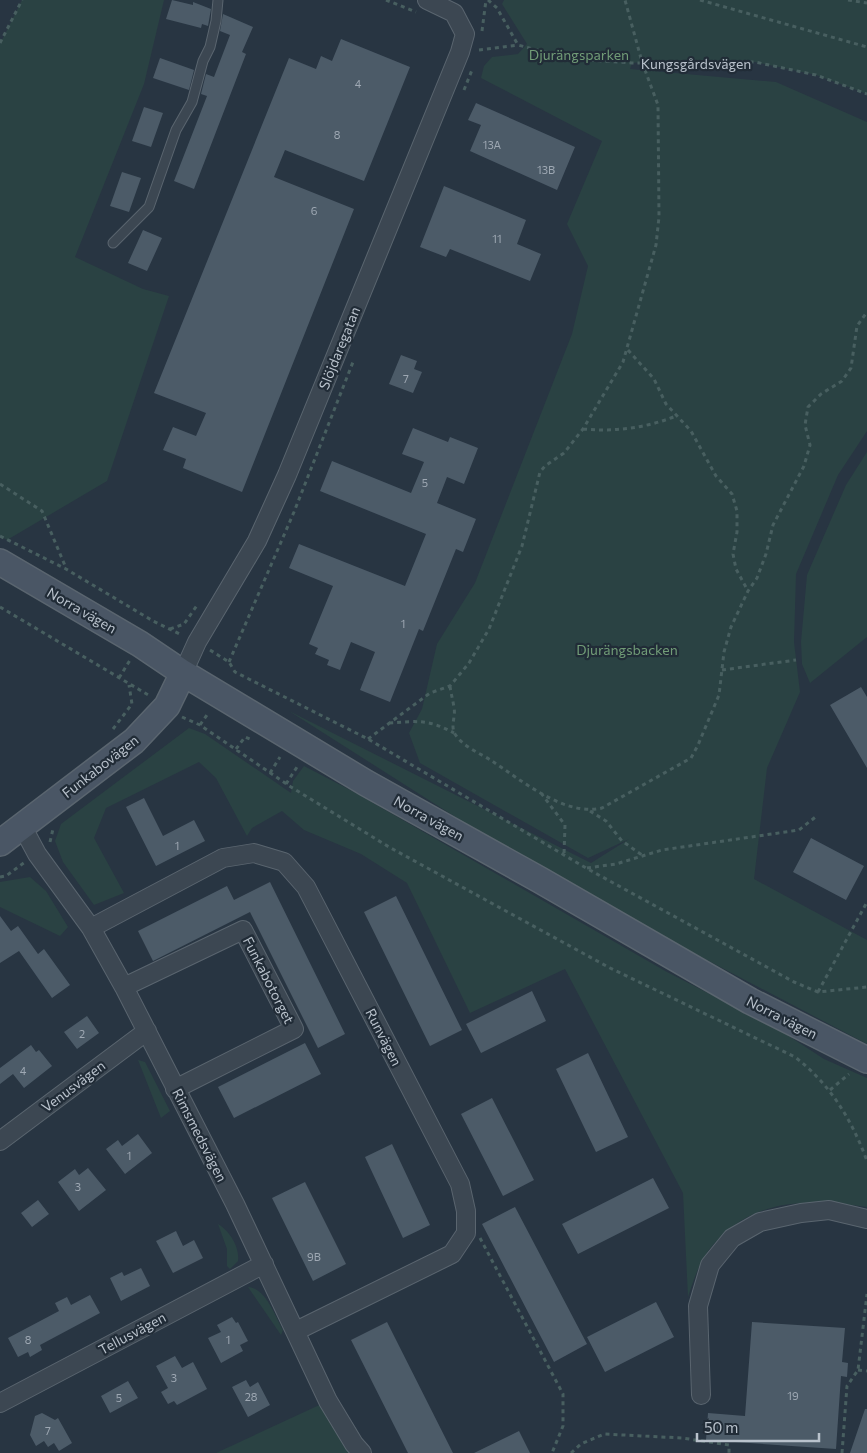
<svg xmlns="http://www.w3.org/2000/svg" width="867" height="1453" font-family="Commissioner,sans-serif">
  <rect width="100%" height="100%" fill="#283542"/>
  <path fill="#2a4243" d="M22 0H164L144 84 75 257 143 289 169 296 107 481 7 540 0 536V44Z
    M504 0H867V94L816 75 755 62H643L632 63 630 69 776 82 867 122V431L838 475 796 574 794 642 800 692 767 768 754 879 867 940V1044L553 879 289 711 591 863 629 839 588 858 420 763 409 733 422 709 437 644 475 583 572 334 588 266 567 224 602 141 481 78 484 66 492 57 518 54 527 44 502 4Z
    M867 452V637L810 683 802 664 801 642 807 575 846 485Z
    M189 728 205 734 291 793 293 781 304 766 354 792 667 972 778 1029 824 1059 867 1078V1207C809 1200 756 1196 713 1245 700 1259 694 1279 688 1297L683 1193 565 969 470 1013 407 883 361 854 304 830 282 811 252 828 247 836 216 778 199 762 106 808 94 838 124 893 94 905 63 862 55 841 61 824Z
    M30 877 46 891 68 927 60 936 0 907V882Z
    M138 1060 145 1062 170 1111 161 1118Z
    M218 1224C230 1231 240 1248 238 1261L230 1269 227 1266V1249Z
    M248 1287C266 1288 275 1316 283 1330L281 1335Z
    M328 1401 362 1453H216Z"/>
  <path fill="#4c5b68" d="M172 0 193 5V2L211 9 208 26 202 24 201 28 166 19Z
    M223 14 253 27 242 52 246 54 194 189 174 181 207 96 201 94 206 74 214 77 230 35 220 31Z
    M341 39 410 67 364 181 285 150 274 177 354 209 242 492 183 468 186 459 163 450 173 427 196 436 206 413 154 393 289 58 316 69 321 56 332 61Z
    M160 58 194 70 189 90 153 78Z
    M476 103 575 147 557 190 470 151 481 125 468 120Z
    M144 107 163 113 151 147 132 141Z
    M122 172 141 178 129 212 110 206Z
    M444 186 526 220 517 244 541 254 530 281 450 249 446 257 420 247Z
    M143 230 162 238 147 271 128 263Z
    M401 355 417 361 414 369 422 372 413 393 389 384Z
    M413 428 448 442 450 437 478 448 464 484 447 477 437 503 476 519 463 552 456 549 423 631 419 629 390 702 360 690 375 652 351 642 340 670 327 665 329 660 315 654 318 648 309 644 333 586 289 568 299 544 405 586 426 534 320 491 332 461 411 493 424 462 402 454Z
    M861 687 867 697V768L830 705Z
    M144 798 163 836 194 820 205 841 156 866 126 807Z
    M811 838 864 866 846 900 793 872Z
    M270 882 345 1034 318 1048 250 912 153 961 138 931 227 886 234 900Z
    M396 896 462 1030 430 1046 364 912Z
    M0 916 11 931 18 926 38 954 44 949 70 985 52 998 19 951 0 963Z
    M532 991 546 1021 481 1053 466 1024Z
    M87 1016 99 1033 77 1049 64 1032Z
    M305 1043 321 1074 234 1118 218 1087Z
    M31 1045 36 1052 39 1050 52 1066 24 1088 13 1074 0 1084V1068Z
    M588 1053 628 1137 596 1152 556 1069Z
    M492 1098 534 1180 503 1196 461 1114Z
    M138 1134 152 1153 125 1174 106 1149 118 1140 122 1146Z
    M392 1144 430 1225 403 1238 365 1157Z
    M88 1168 106 1190 79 1211 58 1182 75 1169 79 1175Z
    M653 1178 669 1208 578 1254 562 1224Z
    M305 1182 346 1264 313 1281 272 1198Z
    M38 1200 49 1214 32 1227 21 1213Z
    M515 1207 587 1344 554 1362 482 1224Z
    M176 1231 183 1246 194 1240 203 1258 173 1273 156 1241Z
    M141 1268 150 1286 121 1301 110 1278 122 1272 124 1276Z
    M90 1295 100 1313 40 1345 42 1350 30 1357 28 1352 18 1357 8 1338 59 1311 55 1303 67 1297 71 1305Z
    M656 1302 674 1337 605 1372 587 1337Z
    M232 1317 236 1323 238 1322 248 1341 240 1345 243 1351 221 1363 208 1338 221 1332 217 1325Z
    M387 1322 453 1453H408L351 1340Z
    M752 1322 845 1328 842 1362 848 1363 847 1377 841 1376 836 1449 706 1440 708 1413 745 1416Z
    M175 1356 182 1368 193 1362 207 1389 177 1405 174 1401 168 1404 161 1392 168 1388 156 1366Z
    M246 1380 250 1387 258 1382 270 1405 248 1417 232 1387Z
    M128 1381 138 1398 110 1413 101 1396Z
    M865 1409H867V1453H850Z
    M42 1413 55 1420 58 1418 72 1443 59 1451 54 1443 48 1447 44 1441 36 1446 30 1435 35 1416Z
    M519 1431 530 1453H474Z"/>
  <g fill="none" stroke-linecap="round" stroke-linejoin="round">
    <defs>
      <path id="lane" d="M113 243 149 207 176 130 192 102 203 61 210 47 216 21 218 0"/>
      <path id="street" d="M183 673 197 642 257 541 287 475 460 52 465 34 454 13 427 0
        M22 826 37 854 91 928 124 987 235 1204 328 1401 354 1444 362 1453
        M91 928 223 858 254 853 284 862 306 887 460 1184 466 1211V1233L452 1254 296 1331
        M124 987 243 930 294 1029 175 1089
        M0 1141 147 1031
        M701 1395 698 1306 710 1265 732 1238 760 1222 801 1213 829 1210 867 1219
        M0 1403 264 1264"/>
      <path id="secondary" d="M0 562 140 644 183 673 366 783 540 880 750 1001 867 1060
        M0 843 134 741 167 706 183 673"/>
    </defs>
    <use href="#lane" stroke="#5a656f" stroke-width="11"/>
    <use href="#street" stroke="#5a656f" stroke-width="20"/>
    <use href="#secondary" stroke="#5a656f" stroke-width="28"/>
    <path stroke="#485f60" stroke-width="3" stroke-dasharray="4 4" stroke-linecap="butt" d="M386 0 416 12
      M488 0 497 8 518 45 572 59 632 63 755 62 816 75 867 94
      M700 0 867 47
      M848 0 867 3
      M482 31 486 0
      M0 43 22 0
      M479 50 518 45
      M464 90 472 70
      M628 350 654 379 666 404 691 431 716 476 732 494 737 511V532L733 554 736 569 748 591
      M583 429C615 432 646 428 676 416
      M0 484 42 511 66 568
      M0 536 66 569 153 621 182 635
      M0 607 150 696
      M170 629 184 624 198 604
      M210 650 229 662 235 672 368 739 586 868 794 982 818 992 867 987
      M229 662 294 512 353 362
      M722 670 796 660
      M119 678 130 660
      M450 686C451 694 453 700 454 708 456 717 450 725 455 734 463 747 480 753 492 761 521 780 565 817 602 808L691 758 698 745 719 695 724 652 731 627 748 591 757 578 766 554 773 525 804 466 810 445 805 425 808 407 821 394 842 381 851 368 857 326 867 312
      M182 717 200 725 291 787 389 847 610 968 795 1057C830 1084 852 1120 867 1161
      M389 723C418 721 428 719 454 733
      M200 725 209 712
      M113 729 132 704 129 685
      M368 739 430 693 450 686 469 663 489 629 522 546 540 472 545 466 564 453 583 429 623 362 656 245 659 217 658 105 642 62 625 0
      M236 749 245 737 252 740
      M270 773 280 757
      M286 784 297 767
      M541 793 565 825 564 855
      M590 811 606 821 622 841 642 855
      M50 842 53 829
      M587 868 616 864 662 850 799 830 818 815
      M0 877 6 876 25 862
      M818 992 867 902
      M830 1090 849 1074
      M480 1238 563 1394V1426L552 1453
      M858 1370 867 1371
      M571 1453 581 1444 604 1434 682 1438 729 1445V1453
      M842 1453 847 1386 858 1370 867 1294"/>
    <use href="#lane" stroke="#3c4752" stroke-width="9"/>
    <use href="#street" stroke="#3c4752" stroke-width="18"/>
    <use href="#secondary" stroke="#4a5665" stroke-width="25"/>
  </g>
  <g text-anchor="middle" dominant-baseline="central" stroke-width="4.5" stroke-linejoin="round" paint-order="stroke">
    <g font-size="11" fill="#9ea8b3">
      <text x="358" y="83">4</text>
      <text x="337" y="134">8</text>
      <text x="492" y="144">13A</text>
      <text x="546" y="169">13B</text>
      <text x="314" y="210">6</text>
      <text x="497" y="238">11</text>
      <text x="406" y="378">7</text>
      <text x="425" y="482">5</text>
      <text x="403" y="623">1</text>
      <text x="177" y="845">1</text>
      <text x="82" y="1033">2</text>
      <text x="23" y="1070">4</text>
      <text x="129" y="1155">1</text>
      <text x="78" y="1186">3</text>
      <text x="314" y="1256">9B</text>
      <text x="28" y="1339">8</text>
      <text x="228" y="1339">1</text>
      <text x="174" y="1377">3</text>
      <text x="793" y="1395">19</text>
      <text x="251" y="1396">28</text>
      <text x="119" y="1397">5</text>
      <text x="48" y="1430">7</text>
    </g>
    <g font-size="14" fill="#719c77" stroke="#212c37">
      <text x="579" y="54">Djurängsparken</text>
      <text x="627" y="649">Djurängsbacken</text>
    </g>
    <g font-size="14" fill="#b9c2cc" stroke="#212c37">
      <text x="696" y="63">Kungsgårdsvägen</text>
      <text transform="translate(339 348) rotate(-68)">Slöjdaregatan</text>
      <text transform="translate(82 610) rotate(30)">Norra vägen</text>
      <text transform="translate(100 766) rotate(-38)">Funkabovägen</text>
      <text transform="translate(429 818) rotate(29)">Norra vägen</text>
      <text transform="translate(269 980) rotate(63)">Funkabotorget</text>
      <text transform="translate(782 1017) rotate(27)">Norra vägen</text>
      <text transform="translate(384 1037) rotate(63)">Runvägen</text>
      <text transform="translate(73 1086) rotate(-37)">Venusvägen</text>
      <text transform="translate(200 1135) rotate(63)">Rimsmedsvägen</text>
      <text transform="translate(132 1333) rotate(-28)">Tellusvägen</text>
    </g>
  </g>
  <path d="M697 1433v8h122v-8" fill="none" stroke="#b9c2cc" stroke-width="2.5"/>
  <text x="704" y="1433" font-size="15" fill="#b9c2cc" stroke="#212c37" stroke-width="4" paint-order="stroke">50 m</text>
</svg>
